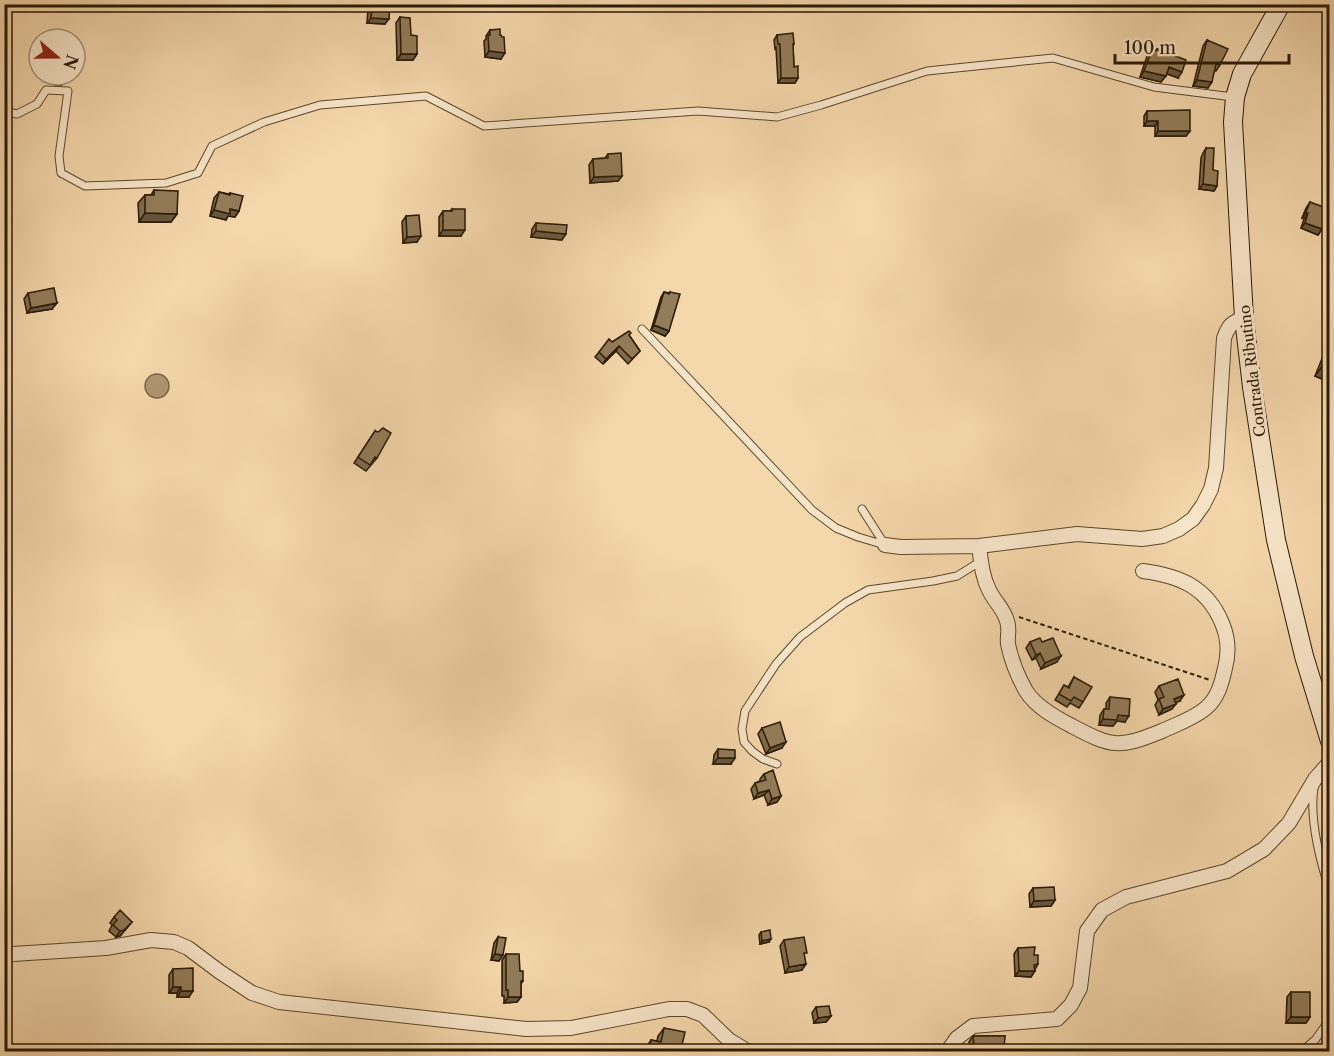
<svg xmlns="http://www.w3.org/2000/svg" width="1334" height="1056" font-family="'Libre Caslon Text',serif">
  <rect width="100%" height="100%" fill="#f4d7ab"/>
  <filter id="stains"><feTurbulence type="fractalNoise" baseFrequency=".00333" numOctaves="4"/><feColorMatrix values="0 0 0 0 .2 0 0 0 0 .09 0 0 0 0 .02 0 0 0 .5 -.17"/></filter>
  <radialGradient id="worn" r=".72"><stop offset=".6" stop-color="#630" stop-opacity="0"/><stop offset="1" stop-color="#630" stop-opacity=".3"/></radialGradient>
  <path fill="#af9671" stroke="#7a6444" stroke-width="1.5" d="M145 386a12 12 0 1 1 24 0a12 12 0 1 1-24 0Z"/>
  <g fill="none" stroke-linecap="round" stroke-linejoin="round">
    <defs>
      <path id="lane" d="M4 111 17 114 37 104 46 90 68 91 59 156 61 173 85 186 166 183 198 173 212 146 264 122 320 105 426 96 484 126 698 111 777 117 821 105 927 71 1053 58 1154 87 1233 97
        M642 329 812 510 836 528 858 537 885 545
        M862 509 885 545
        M777 764 763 759 752 751 744 742 742 729 745 711 776 664 800 637 845 603 868 590 933 581 957 576 981 561
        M1314 788C1309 820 1320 861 1330 892
        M1301 1052 1315 1040 1330 1019"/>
      <path id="street" d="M885 545 901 547 979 546 1077 534 1142 539 1163 536 1179 529 1193 519 1203 505 1211 489 1216 468 1224 338C1229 325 1231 323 1244 318
        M979 546C981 561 982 576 989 590 994 601 1004 609 1007 621 1010 629 1007 636 1008 644 1011 659 1018 677 1026 691 1036 707 1056 718 1072 726 1113 748 1120 748 1162 731 1177 724 1193 719 1206 708 1218 698 1222 682 1225 668 1229 653 1228 637 1222 623 1207 587 1180 576 1143 571
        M4 957 13 954 106 948 151 940 174 942 188 948 220 972 252 993 279 1002 526 1029 571 1028 669 1009H687L703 1015 729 1040 749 1052
        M947 1052 957 1038 973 1026 1057 1019 1071 1005 1080 988 1087 931 1102 910 1126 897 1227 871 1264 849 1289 823 1315 779 1330 762"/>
      <path id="secondary" d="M1281 4 1242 74 1235 97 1233 122 1244 318 1252 387 1276 540 1304 656 1330 741"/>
    </defs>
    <use href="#lane" stroke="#5c482b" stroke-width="9"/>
    <use href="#street" stroke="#5c482b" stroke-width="16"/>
    <use href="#secondary" stroke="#2a1900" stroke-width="20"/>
    <path stroke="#2a1900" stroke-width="2" stroke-dasharray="4.5 3" stroke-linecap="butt" d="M1019 617 1210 680"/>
    <use href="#lane" stroke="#f8e5c8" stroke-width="7"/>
    <use href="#street" stroke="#f8e5c8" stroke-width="14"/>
    <use href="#secondary" stroke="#f8e5c8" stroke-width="18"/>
  </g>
  <path fill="#7e6b4d" stroke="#2a1900" stroke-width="1.5" d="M369 4H390L385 24 367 23 368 7Z
    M400 17 411 35 417 54 413 60H397L396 23Z
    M490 30 501 59 485 57 484 41 486 39V36Z
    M777 35 794 44 793 46 794 67 798 78 795 83H778L776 48 775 49 774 40Z
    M1207 40 1220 65 1216 71H1214L1208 88 1193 86 1203 46Z
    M1157 49 1178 78 1167 74 1161 82 1140 77 1147 56 1152 50 1155 51Z
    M1147 111 1190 131 1186 136H1155V126H1144V116Z
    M1206 148 1217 186 1214 191 1199 189 1201 158 1203 153Z
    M608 154 622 176 618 181 590 183 589 165 593 159 605 158Z
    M154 190 177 214 171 222H139L138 203 145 195H151Z
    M219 192 229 194 230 193 239 211 235 217 228 216 226 220 210 216 214 198Z
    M1310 202 1322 229 1318 235 1301 228 1304 219 1302 218 1306 208Z
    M452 209 461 236H439V217L443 211H450Z
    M406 216 417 242 403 243 402 222Z
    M536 223 562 240 531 237 532 229Z
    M664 292 669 293 670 292 669 331 665 336 651 330 661 297Z
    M28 293 52 309 27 313 24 299Z
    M629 335 640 351 628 364 616 351 603 364 595 357 599 352 612 342Z
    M1329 343V382L1315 376 1327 346Z
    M375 431 377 458 366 471 354 463Z
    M1030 642H1042L1057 662 1041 669 1036 658 1032 660 1026 648Z
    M1074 677 1083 702 1079 708 1070 703 1067 707 1055 700 1064 685 1068 687Z
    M1159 686 1180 701 1175 702 1172 709 1159 715 1155 705 1158 700 1155 692Z
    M1110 697 1125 722 1117 721 1113 726 1099 725 1100 715 1104 709H1106V703Z
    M762 728 782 748 766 754 758 734Z
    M718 749 731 764H713L714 755Z
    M764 774 781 796 777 802 768 805 764 795 754 799 751 789 755 783 760 781V779Z
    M1033 888 1055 900 1051 906 1030 907 1029 894Z
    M114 917 132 922 120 936 116 937 109 931 112 925 110 923Z
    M761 932 769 942 760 944 759 935Z
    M498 937 499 961 491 960 494 943Z
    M784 940 804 956 802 970 785 973 780 946Z
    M1018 948 1034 955 1038 964 1031 977 1015 976 1014 954Z
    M506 954 520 971 523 981 521 984V997L517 1002 504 1003V996H502V960Z
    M173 969 189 997H177V993H169V975Z
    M1291 992 1310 1017 1306 1023H1286L1287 997Z
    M816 1007 831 1016 826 1022 814 1023 812 1013Z
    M664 1028 682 1045V1052H645V1049L651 1040 657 1041 658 1036Z
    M973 1036H1005L1002 1052H988V1050L970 1051 969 1042Z"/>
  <path fill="#67573e" stroke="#2a1900" stroke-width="1.5" d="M371 18 389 19 385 24 367 23Z
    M489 51 505 53 501 59 485 57Z
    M401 54H417L413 60H397Z
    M1169 67 1182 72 1178 78 1165 73Z
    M1144 71 1166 76 1161 82 1140 77Z
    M49 75 66 79 62 85H55L44 81Z
    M781 78H798L795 83H778Z
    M1197 80 1212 82 1208 88 1193 86Z
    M1147 121H1158L1155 126H1144Z
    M1158 131H1190L1186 136H1155Z
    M622 176 618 181 590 183 594 177Z
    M1203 184 1217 186 1214 191 1199 189Z
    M230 209 239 211 235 217 228 216 226 220 210 216 214 210Z
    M1306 212 1308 213 1304 219 1302 218Z
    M145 213 177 214 171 222H139Z
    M1305 223 1322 229 1318 235 1301 228Z
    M443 230H465L461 236H439Z
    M536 231 566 234 562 240 531 237Z
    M421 236 417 242 403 243 407 237Z
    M57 303 52 309 27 313 31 308Z
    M654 325 669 331 665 336 651 330Z
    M619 346 616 351 603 364 606 359Z
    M1321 368 1329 371V382L1315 376Z
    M1040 653 1036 658 1032 660 1036 655Z
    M1061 656 1057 662 1041 669 1045 663Z
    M1184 695 1180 701 1170 705 1174 699Z
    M1176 704 1172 709 1159 715 1163 709Z
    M1118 715 1129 716 1125 722 1117 721 1113 726 1099 725 1103 719Z
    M786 742 782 748 766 754 770 748Z
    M718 758H735L731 764H713Z
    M769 790 764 795 754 799 758 793Z
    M781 796 777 802 768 805 772 799Z
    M1055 900 1051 906 1030 907 1034 901Z
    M132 922 120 936 116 937 120 931Z
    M771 939 769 942 760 944 762 941Z
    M495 954 503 955 499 961 491 960Z
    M806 964 802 970 785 973 789 967Z
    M1019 971H1035L1031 977 1015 976Z
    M173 987H181L177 993H169Z
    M181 991H193L189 997H177Z
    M508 997H521L517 1002 504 1003Z
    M831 1016 826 1022 814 1023 818 1018Z
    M1291 1017H1310L1306 1023H1286Z
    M974 1045H992L988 1050 970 1051Z
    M992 1048H1004L1002 1052H990Z"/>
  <path fill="#937c59" stroke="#2a1900" stroke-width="1.5" d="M372 4H390L389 19 371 18Z
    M400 17 410 18 411 35 417 36V54H401Z
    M500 29V35H501L502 37H504L505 53 489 51 488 35H490V30Z
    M793 33 794 44H793L794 67 798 66V78H781L780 44H778L777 35Z
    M1207 40 1228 49 1220 65 1216 64 1212 82 1197 80Z
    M1157 49 1186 60 1182 72 1169 67 1166 76 1144 71 1152 50 1156 51Z
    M49 75H67L66 79H59Z
    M1190 110V131H1158V121H1147V111Z
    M1206 148H1214L1213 170 1218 171 1217 186 1203 184 1205 153Z
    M621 153 622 176 594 177 593 159 608 158V154Z
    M154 190 178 191 177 214 145 213V195H154Z
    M219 192 230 195V193L243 196 239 211 230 209V214L214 210Z
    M1310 202 1329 209 1322 229 1305 223 1308 213 1306 212Z
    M452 209H465V230H443V211H452Z
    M419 215 421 236 407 237 406 216Z
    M536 223 567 225 566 234 536 231Z
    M54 288 57 303 31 308 28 293Z
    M664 292 669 294 670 292 680 294 669 331 654 325Z
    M629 331 631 333 629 335 640 351 632 359 619 346 606 359 599 352 609 339 612 342Z
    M1329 347V371L1321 368Z
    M383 428 391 433 377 458 375 457 370 465 358 457 375 431 378 432Z
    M1040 638 1042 642 1053 638 1061 656 1045 663 1040 653 1036 655 1030 642Z
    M1074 677 1092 687 1083 702 1074 697 1071 701 1059 694 1064 685 1069 688Z
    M1178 679 1184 695 1174 699 1176 704 1163 709 1159 699 1164 697 1159 686Z
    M1110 697 1130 699 1129 716 1118 715 1117 720 1103 719 1104 709H1109Z
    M780 722 786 742 770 748 762 728Z
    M718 749 735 750V758H718Z
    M773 770 781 796 772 799 769 790 758 793 755 783 766 780 764 774Z
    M1054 887 1055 900 1034 901 1033 888Z
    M120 910 132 922 124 930 120 931 113 925 117 920 114 917Z
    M770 930 771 939 762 941 761 932Z
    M498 937 506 938 503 955 495 954Z
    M804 937 807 953H804L806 964 789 967 784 940Z
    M1035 947 1034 955H1038V964L1034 965 1035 971H1019L1018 948Z
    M506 954H519L520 971H523V981H521V997H508V990H506Z
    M193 968V991H181V987H173V969Z
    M1291 992H1310V1017H1291Z
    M829 1006 831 1016 818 1018 816 1007Z
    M664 1028 685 1032 682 1045 683 1046 682 1052 649 1051 651 1040 661 1042Z
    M973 1036H1005L1004 1048H992V1045H974Z
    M1256 1047H1267L1266 1052H1251L1256 1051Z"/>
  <g text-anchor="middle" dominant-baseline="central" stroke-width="6" stroke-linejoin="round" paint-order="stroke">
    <g font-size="15" fill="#2a1900" stroke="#f8e5c8">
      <text transform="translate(1252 371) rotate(-97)">Contrada Ributino</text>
    </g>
  </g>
  <rect width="1334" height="1056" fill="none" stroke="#f4d7ab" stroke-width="24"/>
  <rect x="6" y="6" width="1322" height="1044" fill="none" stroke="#2a1900" stroke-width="3"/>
  <rect x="12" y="12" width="1310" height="1032" fill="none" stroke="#2a1900" stroke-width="1.5"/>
  <g transform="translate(57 57) rotate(110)"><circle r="28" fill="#f8e5c8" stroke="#a69378" stroke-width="1.5"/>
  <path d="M0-4.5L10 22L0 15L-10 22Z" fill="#8f2418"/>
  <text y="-9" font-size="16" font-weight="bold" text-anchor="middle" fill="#2a1900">N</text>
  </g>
  <path d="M1115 54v9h174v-9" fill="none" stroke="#2a1900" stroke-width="3"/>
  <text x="1124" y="54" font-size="18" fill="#2a1900" stroke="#f8e5c8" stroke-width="4.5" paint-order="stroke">100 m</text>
  <rect width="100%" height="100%" filter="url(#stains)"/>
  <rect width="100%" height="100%" fill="url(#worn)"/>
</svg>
